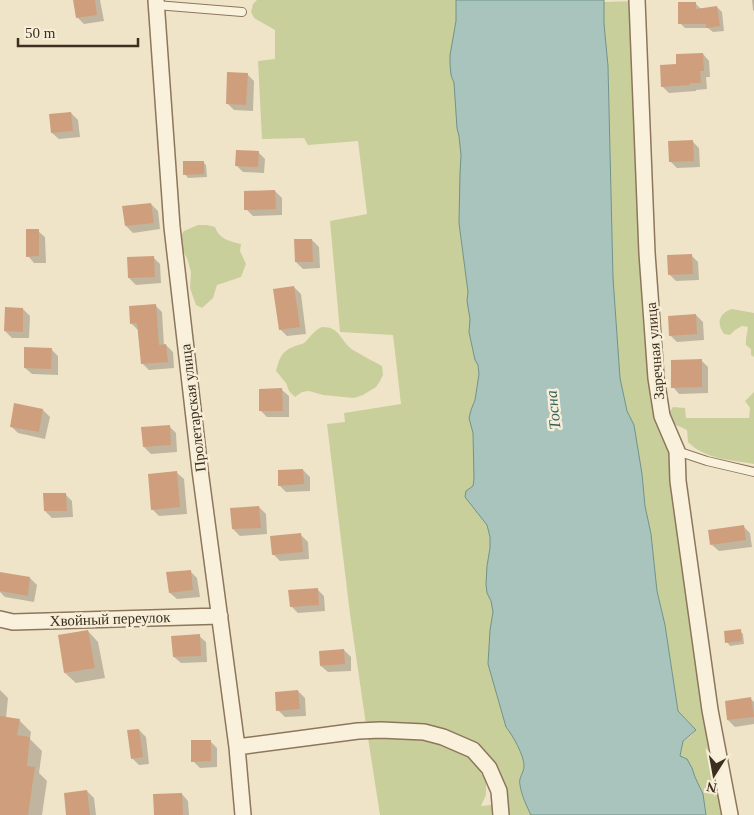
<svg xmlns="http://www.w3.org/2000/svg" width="754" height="815" font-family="'Times New Roman',serif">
  <rect width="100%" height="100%" fill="#f0e4c8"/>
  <path fill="#c9cf9b" d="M257 0H456V21L450 55V64L451 75 454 83 457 128 459 136 461 155 459 223 468 292 467 301 470 319 469 332 475 360 478 365 479 374 475 400 471 410 469 418 473 433 474 479 473 486 479 513 487 525 490 537V548L487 566 486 584 487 593 491 601 493 612 490 630 488 664 506 727C513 736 524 754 524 766 524 773 518 778 520 785 521 795 527 806 531 815H380L368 738 428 739 463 750 476 764 486 781V795L481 806 507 803 479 747 459 735 436 729 366 725 350 614 327 424 345 422 344 413 401 404 393 335 340 332 330 221 367 214 358 141 308 145 304 138 262 139 258 61 275 59V30L254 18 251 12 253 4Z
    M634 1 669 459 674 498 725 815H706L703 794 695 777 692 768 680 756 683 741 690 736 696 730 678 711 665 625 657 591 651 535 645 506 634 425 627 411 620 378 613 278 608 66 604 24V2Z
    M198 225H207L215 227C219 239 229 241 241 244L240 251 246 264 241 277 217 285 213 298 202 308 196 305 190 288 191 272 187 258 179 244 180 237 184 231Z
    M732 309 754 313V357L751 355V349L746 345V339L748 327 742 326 735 330 730 335 724 334C716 323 719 313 732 309Z
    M322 327C341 327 340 341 353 350 363 356 373 361 382 366L383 375 380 381 376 387 363 395 354 398 323 395 309 391 302 392 295 397 289 391 286 383 276 371C279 360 281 351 293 347 297 345 300 345 304 343 311 337 313 331 322 327Z
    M754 392V464C732 460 704 459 688 442L687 430 676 425 668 415 673 407 685 408 686 418H749L750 408 745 401Z"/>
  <path fill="#a9c4bc" stroke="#6f938a" d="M456 0H604V24L608 66 613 278 620 378 627 411 634 425 642 474 645 506 651 534 657 591 665 625 678 711 696 730 683 741 680 756 687 759 692 768 695 777 703 794 706 815H531C527 807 521 794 520 785 518 778 524 773 524 766 524 755 513 736 506 727L488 664 490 630 493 612 491 601 487 593 486 584 487 566 490 548V537L487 525 465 497 466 491 473 486 474 479 473 433 469 418 471 410 475 400 479 374 478 365 475 360 469 332 470 319 467 301 468 292 459 223 460 173 461 155 459 136 457 128 454 83 451 75 450 64V55L456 21Z"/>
  <path fill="#0003" d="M75 0H100L104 21 84 24 77 17Z
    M752 0H754V11L753 10Z
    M696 4 701 9 717 7 722 12 724 31 713 32 708 28H685L680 23Z
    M703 54 709 61 710 77H706L707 89 696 90V91L669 93 662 86 678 65Z
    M247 74 254 81 253 111 234 110 227 103Z
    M71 113 78 120 80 137 59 139 52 133Z
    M692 141 699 148 700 167 677 168 670 161Z
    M258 152 265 159 264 173 243 172 236 165Z
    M203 162 206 165 207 177 188 178 185 174Z
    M275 191 282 198V215L253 216 246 209Z
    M151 204 158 211 160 229 133 233 126 226Z
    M38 231 45 237 46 263H34L28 256Z
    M312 240 319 247 320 268 303 269 296 262Z
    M691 255 698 262 699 280 676 281 669 274Z
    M153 257 160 264 161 283 136 285 129 278Z
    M294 287 301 294 306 334 287 336 280 329Z
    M155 305 162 312 164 346 166 345 173 352 174 368 149 370 142 363 138 330 131 323Z
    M23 309 30 316 29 338H12L5 331Z
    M696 315 703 322 704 340 677 342 670 335Z
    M51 349 58 356V375L32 374 25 368Z
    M701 360 708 367V393L679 394 673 387Z
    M282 390 289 396V417H267L260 410Z
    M15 404 43 410 50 417 45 439 18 433 11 426Z
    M169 426 176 433 177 452 151 454 144 447Z
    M303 470 310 477V491L286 492 279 485Z
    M177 473 184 479 187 514 159 516 152 509Z
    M65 494 72 501 73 517 52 518 45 511Z
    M259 507 266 514 267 534 240 536 233 529Z
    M743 526 750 533 752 547 719 551 712 545Z
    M301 535 308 542 309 559 280 561 273 554Z
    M190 571 197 578 200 597 177 599 170 593Z
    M30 578 37 585 34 602 5 597 0 592V581Z
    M317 589 324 596 325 611 298 613 291 606Z
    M88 631 98 642 105 678 76 683 65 673Z
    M740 631 743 634 744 644 730 646 727 642Z
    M199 636 206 642 207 662 181 663 174 657Z
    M344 650 351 657V671L328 672 321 666Z
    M0 690 8 698 6 718 19 720 31 732 30 739 42 751 39 773 47 781 42 815H0Z
    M298 691 305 698 306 716 285 717 278 710Z
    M751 699 754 702V724L735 727 728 720Z
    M139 730 146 737 149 764 139 765 132 758Z
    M210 741 217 748V767L200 768 193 761Z
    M87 791 94 798 96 815H68Z
    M182 794 188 801 189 815H155Z"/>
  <path fill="#cf9f7d" d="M73 0H95L97 15 76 18Z
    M678 2H696V9L717 6 720 26 706 28V24H678Z
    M703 53 704 71H700L701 83H690V85L661 87 660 65 676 64V54Z
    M227 72 248 73 246 105 226 104Z
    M71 112 73 131 51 133 49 114Z
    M693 140 694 161 669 162 668 141Z
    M236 150 259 151 258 167 235 166Z
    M183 161H204V174L183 175Z
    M275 190 276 209 244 210V191Z
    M151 203 154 223 125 226 122 206Z
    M26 229H39V256L26 257Z
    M294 239H312L313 262H295Z
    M692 254 693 274 668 275 667 255Z
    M154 256 155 277 128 278 127 257Z
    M294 286 300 327 279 330 273 289Z
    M156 304 159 345 166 344 168 362 141 364 137 323 130 324 129 306Z
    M5 307 23 308V332L4 331Z
    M696 314 697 334 669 336 668 316Z
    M24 347 52 348 51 369 24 368Z
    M702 359V387L671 388V360Z
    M282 388 283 411H259V389Z
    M14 403 43 409 39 432 10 427Z
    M170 425 171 445 143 447 141 427Z
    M303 469 304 484 278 486V470Z
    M177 471 180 507 151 510 148 474Z
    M43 493H66L67 511H44Z
    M259 506 261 528 232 529 230 508Z
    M744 525 746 540 710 545 708 530Z
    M301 533 303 552 272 555 270 536Z
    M191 570 193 590 169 593 166 572Z
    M0 572 30 577 28 596 0 591Z
    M318 588 319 605 290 607 288 590Z
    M741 629 742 641 725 643 724 631Z
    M88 630 95 668 64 673 58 635Z
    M200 634 201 656 173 657 171 636Z
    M344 649 345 664 320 666 319 651Z
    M298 690 300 709 276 711 275 692Z
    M751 697 754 717 727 720 725 701Z
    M0 716 20 719 17 735 30 737 27 766 35 767 28 815H0Z
    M139 729 143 757 131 759 127 730Z
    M191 740H211V761L191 762Z
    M87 790 90 815H66L64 793Z
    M182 793 183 815H154L153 794Z"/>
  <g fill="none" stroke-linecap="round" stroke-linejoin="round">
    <defs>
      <path id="lane" d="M156 5 242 12
        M677 451 707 461 754 472"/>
      <path id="street" d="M156 0 172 227 200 470 237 747 243 815
        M637 0 647 253 656 378 662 416 677 451 678 481 710 710 730 815
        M0 619 13 622 220 616
        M237 747 358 731 381 730 424 732 443 737 473 750 489 768 499 791 501 815"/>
    </defs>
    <use href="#lane" stroke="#8d765c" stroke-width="10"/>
    <use href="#street" stroke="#8d765c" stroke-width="18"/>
    <use href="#lane" stroke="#faf1dc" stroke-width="8"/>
    <use href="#street" stroke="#faf1dc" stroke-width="15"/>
  </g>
  <g text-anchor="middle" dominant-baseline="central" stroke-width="5" stroke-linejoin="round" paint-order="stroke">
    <g font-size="15" fill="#3d2e20" stroke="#f7eed8">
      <text transform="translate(655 351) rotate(-95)">Заречная улица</text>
      <text transform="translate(193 408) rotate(-97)">Пролетарская улица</text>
      <text transform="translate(110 619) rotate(-2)">Хвойный переулок</text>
    </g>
    <g font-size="16" font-style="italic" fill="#2f5d5a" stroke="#f7eed8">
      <text transform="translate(553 410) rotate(-96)">Тосна</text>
    </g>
  </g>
  <g transform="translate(714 775) rotate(191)" stroke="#f7eed8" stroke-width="4" paint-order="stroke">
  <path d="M0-4L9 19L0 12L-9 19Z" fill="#3d2e20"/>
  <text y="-8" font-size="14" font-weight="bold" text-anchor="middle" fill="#3d2e20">N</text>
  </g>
  <path d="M18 38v8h120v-8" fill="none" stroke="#3d2e20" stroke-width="2.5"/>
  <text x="25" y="38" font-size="15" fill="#3d2e20" stroke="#f7eed8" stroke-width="4" paint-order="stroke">50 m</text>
</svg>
